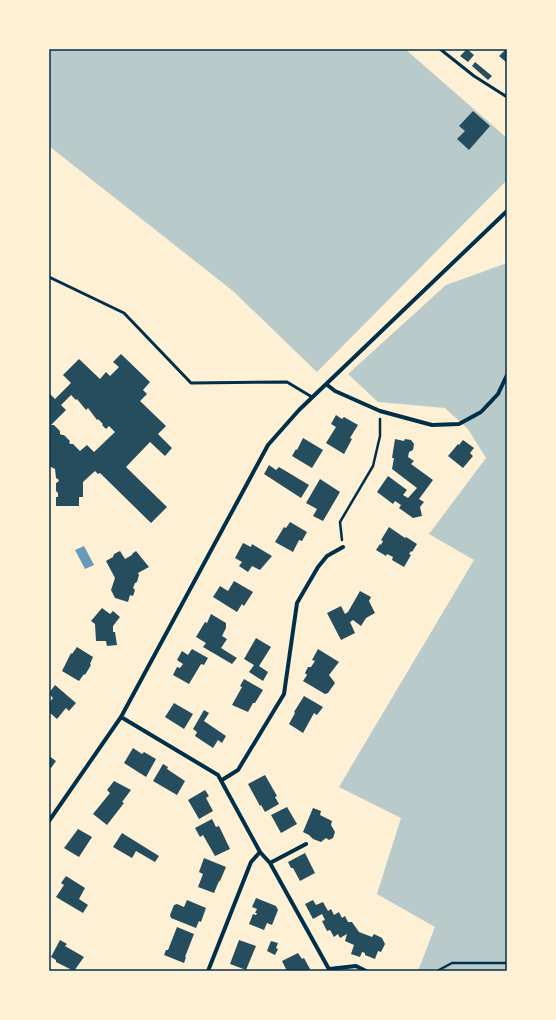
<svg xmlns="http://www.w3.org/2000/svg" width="556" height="1020" font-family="'Golos Text',sans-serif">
  <rect width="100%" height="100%" fill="#fdf0d5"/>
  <path fill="#b9caca" d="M49 49H405L507 138V180L317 372 233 291 49 146Z
    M507 263V971H418L435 927 377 894 401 818 339 787 474 560 429 534 486 458 468 429 445 408 378 402 348 374 446 285Z"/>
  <path fill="#669bbc" d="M84 546 94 565 85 569 75 550Z"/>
  <path fill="#264d5e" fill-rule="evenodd" d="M467 49 474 55 468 62 460 56Z
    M506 49H507V63L499 56Z
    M475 62 492 76 488 80 472 66Z
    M473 111 490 126 469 150 457 139 465 131 459 126Z
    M121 354 150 382 143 390 147 394 140 401 166 426 158 434 172 448 165 456 150 442 126 467 167 507 151 523 100 473 98 474 95 471 83 482V497H79V506H56V497H58V493L56 491V483L58 482 59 480 56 478 55 469 49 466V393L55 399 71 383 63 375 79 359 100 379 106 372 110 376 119 367 113 362ZM71 395 76 400 77 399 86 410 88 408 97 420 98 419 103 424 102 425 106 429 109 426 115 432 94 452 87 445 80 451 73 444H71L69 443 70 441 64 435H62L60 434V431L54 425H51L66 410 61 405Z
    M336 415 342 419 344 417 358 425 350 438 352 439 344 454 326 443 336 427 331 424Z
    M303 438 323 450 312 468 292 456 296 449 297 450Z
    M395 439 404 441 405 439 411 440 414 444 413 450 409 452 408 457 414 461 411 464 433 480 419 499 424 502 420 507 422 516 413 518 399 508 401 505 395 501 393 504 377 492 388 476 407 490 403 495 408 498 417 488 392 469 394 458H392Z
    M463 440 474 448 470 453 473 456 463 468 448 456 458 444 459 445Z
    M269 465 276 470 279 467 309 485 301 498 264 474Z
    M320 479 340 492 323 521 313 516 317 509 306 503Z
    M290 522 307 532 302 541 299 540 293 552 275 542 284 527 286 528Z
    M389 527 405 538 406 537 417 544 412 552 411 551 409 554 411 555 404 567 392 560 393 557 387 554 386 556 376 550 380 544 381 545 383 541 381 540Z
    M243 543 251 547 252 544 272 556 260 570 252 566 248 572 239 566 242 562 235 558Z
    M120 551 125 559 132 555V554L136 551 149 567 138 573 139 575 137 582 135 583 133 588 135 590 133 596 130 595 128 602 115 598 111 590 115 578 106 561 113 557 114 554Z
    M234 581 253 592 244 606 242 604 237 612 213 597 220 586 228 591Z
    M360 591 371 597 369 601 375 613 366 618 361 626 353 620 350 622 355 633 341 640 327 613 341 606 345 614 348 612Z
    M102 608 110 614 113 611 120 617 113 626V632H115L117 645 107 646 106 641H96L95 624 91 621Z
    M211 614 226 623V628L222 636 227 639 221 648 237 658 232 664 203 647 206 643 196 637 205 622 207 623Z
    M256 638 271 647 259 666 268 672 263 681 249 672 254 665 244 659Z
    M77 647 93 657 90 664 91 665 85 675 84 674 79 681 62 671 71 653 72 654Z
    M192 649 208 658 204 665 201 664 189 684 173 675 177 667 180 668 183 664 177 660 182 651 188 655Z
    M318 649 339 662 329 675 335 683 328 693 325 694 303 681 307 675 305 673 308 667H311L315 661 312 660Z
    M244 679 263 690 255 703H253L248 712 232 705 242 687 240 686Z
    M55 685 76 703 69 711 66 708 57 719 49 712V703L53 698 49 694V693Z
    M304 696 323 707 317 715 314 713 303 733 289 724 295 713 294 712Z
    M174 703 193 714 184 729 165 717Z
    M204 710 209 713 204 721 226 736 222 743 218 740 213 748 195 736 197 732 193 729Z
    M133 748 142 754 144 752 156 759 146 777 124 763Z
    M49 756 56 761 51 768 49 767Z
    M163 764 168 767 167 769 185 781 177 795 153 781Z
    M265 775 277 796 275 797 279 804 265 812 261 805 260 806 248 784Z
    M114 781 131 790 122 802 124 803 107 825 93 814 110 793 107 790Z
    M205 790 209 796 206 798 213 811 199 819 188 800Z
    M287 807 297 824 281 833 271 815Z
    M313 808 321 811 320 815 332 821 331 825 335 832 333 838 329 840 326 838 321 842 313 839 309 835 303 832Z
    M212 819 216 827 219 826 230 849 215 856 203 835 200 837 195 828Z
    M78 829 92 837 79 857 64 848Z
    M122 833 159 856 155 862 136 851 132 858 113 847Z
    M305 853 315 873 300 881 293 868H291L288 862Z
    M204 858 226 867 220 881H219L214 893 198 887 203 874 199 872Z
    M66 876 85 888 79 899 88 905 83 913 56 897 64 885 61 883Z
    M256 898 276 906 278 910 272 925 267 923 264 930 249 924 253 914 256 915 257 913H255L257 909 252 907Z
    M187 900 206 908 201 922 199 921 196 928 171 918 170 915 174 905 177 904 184 907Z
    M313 900 316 905 323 902 328 911 331 909 334 915 339 912 342 918 345 916 348 922H352L359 932 372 937 374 934 382 938 385 944 381 952 378 951 375 959 365 955V953L362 952 360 957 351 954 354 945 345 941 347 934 340 938 338 934 334 937 330 930 327 931 322 921 325 920 322 914 313 919 305 904Z
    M177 927 194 934 185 957H186L184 963 164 955 166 950H168Z
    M60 940 67 944 65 946 84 957 74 971 56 962V960L51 957Z
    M239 940 256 946 246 970 230 964Z
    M271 941 278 943 276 948 278 949 275 955 267 951Z
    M298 953 302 959 304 958 310 969 307 971H287L282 961Z"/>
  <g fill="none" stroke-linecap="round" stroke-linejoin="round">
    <path stroke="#003049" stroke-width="2.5" d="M342 540 340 522 373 466 380 436V419
      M437 971 452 963H507"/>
    <path stroke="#003049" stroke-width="3" d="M440 49 474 76 507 97
      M49 277 124 313 191 383 287 382 312 397"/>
    <path stroke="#003049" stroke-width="4" d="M326 384 335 391 380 411 432 425 459 424 481 412 498 394 507 375
      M121 717 218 775 260 852 251 862 208 971
      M222 780 238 770 284 694 297 603 318 567 327 556 343 547
      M49 821 121 717 268 445 299 410 507 211
      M260 852 270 863 330 971
      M270 863 306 844
      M329 969 356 966 366 971"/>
  </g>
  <rect width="556" height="1020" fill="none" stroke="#fdf0d5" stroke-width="100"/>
  <rect x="50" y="50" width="456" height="920" fill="none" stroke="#003049" stroke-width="1.5"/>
</svg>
